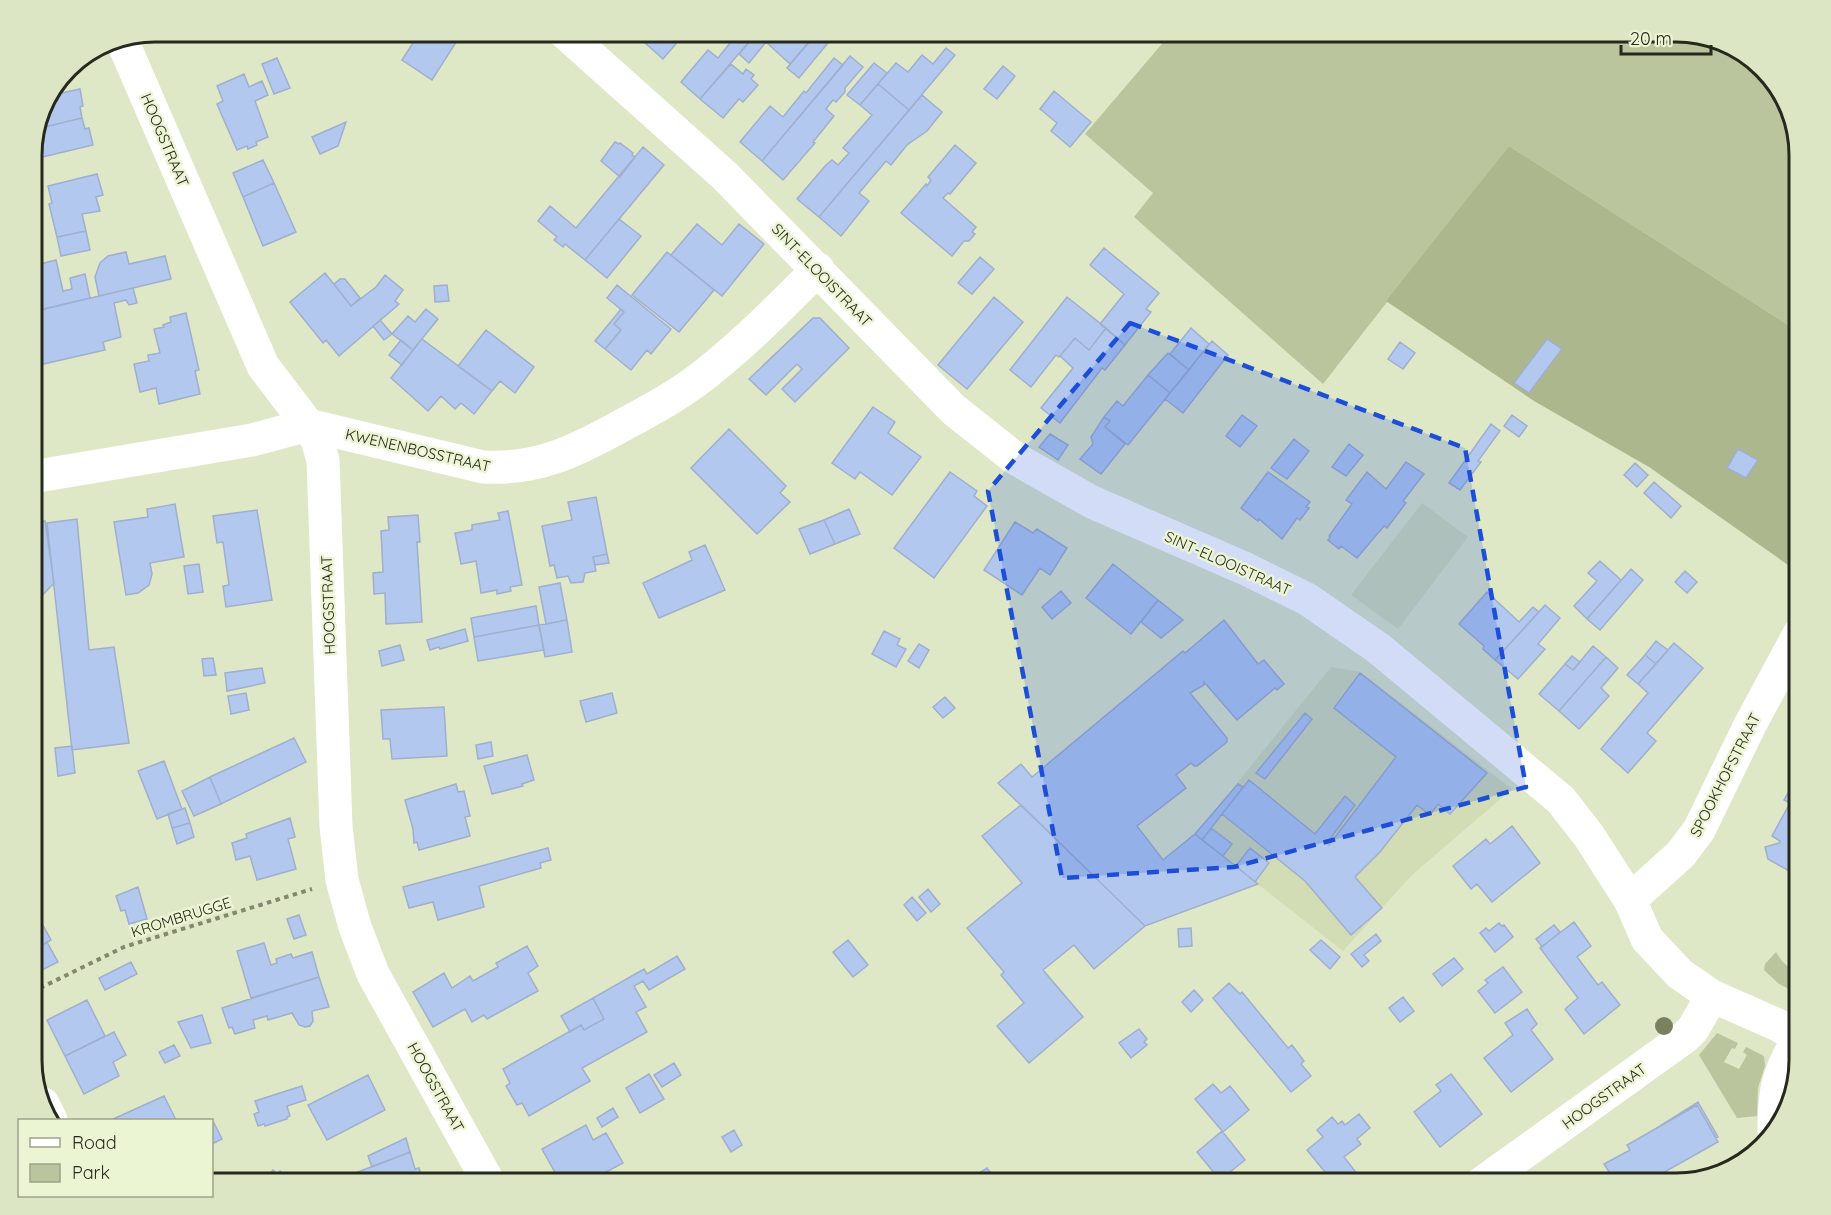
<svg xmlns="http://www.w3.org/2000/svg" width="1831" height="1215" font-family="Quicksand,sans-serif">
  <rect width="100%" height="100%" fill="#dfe8c6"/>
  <path fill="#d2ddb5" d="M1422 503 1468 537 1398 629 1351 595Z
    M1331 667 1361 672 1512 789 1412 875 1343 951 1195 835Z"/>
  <path fill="#bbc59d" d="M1172 32H1676L1745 53 1787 100 1799 155V332L1509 146 1323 384 1134 217 1153 193 1085 134Z
    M1776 952 1782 961 1799 977V994L1779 984 1764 970 1765 964Z
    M1717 1033 1738 1043 1735 1049 1732 1048 1724 1062 1739 1069 1747 1055 1743 1052 1746 1047 1764 1056 1765 1066 1758 1088 1757 1116 1737 1118 1699 1055Z"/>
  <path fill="#adb78d" d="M1509 146 1799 332 1798 572 1649 467 1534 401 1386 301Z"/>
  <path fill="#b2c8ee" stroke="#9fafcd" stroke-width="1.5" d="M246 32H270L265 41Z
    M420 32H459L462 33 432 80 402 60Z
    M630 32H655L645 43Z
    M655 32H686L663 59 645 43Z
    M717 32H748L754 36 700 99 681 82 708 50 718 58 730 43Z
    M758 32H806L813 37 790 64 766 42 749 63 739 54Z
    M818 32H825L832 38 799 78 787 68Z
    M946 48 955 55 909 110 878 84 896 63 908 72 922 55 933 64Z
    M850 56 863 67 845 88V92L836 102 833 100 826 109 834 116 813 142 815 143 783 180 762 161Z
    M277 58 290 88 274 94 262 64Z
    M834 58 843 65 762 161 740 142 770 106 783 117 804 91 806 93Z
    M874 63 887 73 860 105 847 95Z
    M731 64 743 74 746 69 754 75 751 79 758 85 743 102 739 99 723 118 700 99Z
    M1003 66 1015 76 997 99 984 89Z
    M244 74 249 87 262 81 268 95 255 101 268 137 256 142 257 145 248 149 247 146 237 150 217 104 223 101 217 86Z
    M878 84 909 110 819 217 797 199 826 165 832 160 838 165 849 153 843 148 872 115 860 105Z
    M80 89 83 106 80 107 82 118 36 129 41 107 48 96Z
    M1054 91 1091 122 1070 147 1051 131 1057 123 1040 109Z
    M922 95 942 112 927 131 907 145 891 165 886 161 859 193 869 201 841 236 819 217Z
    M82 118 85 129 89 128 93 145 34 159 32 147 36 129Z
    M346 122 338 146 320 154 312 137Z
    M615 142 619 144 620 143 633 153 632 155 635 157 620 177 601 161Z
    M955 145 976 163 950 194 948 193 943 198 976 227 972 232 975 234 969 241H964L952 256 901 213 926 184 927 186 931 180 928 177Z
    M643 147 664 165 585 260 565 244 563 247 554 240 557 237 538 221 550 206 576 228Z
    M263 160 274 183 243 197 233 173Z
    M97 174 103 195 96 197 100 211 82 214 86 231 57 237 49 204 52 203 48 186Z
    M274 183 296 232 263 246 243 197Z
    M619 219 641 236 607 278 585 260Z
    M697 224 722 245 739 224 764 244 722 296 671 255Z
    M86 231 90 250 61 256 57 237Z
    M1104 248 1159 293 1146 309 1151 312 1125 345 1100 324 1124 294 1090 265Z
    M126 252 129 264 165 256 171 279 99 296 95 277 100 263 108 256Z
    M667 252 714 290 679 332 632 295Z
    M980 257 994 269 972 294 958 283Z
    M56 260 63 291 72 289 70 278 85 274 90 298 39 310 32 280V266Z
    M325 273 351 306 376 287 385 275 403 290 395 301 399 304 339 356 326 340 323 343 290 302Z
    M340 279H345L360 298 351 306 334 284Z
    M447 285 449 301 435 302 434 286Z
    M617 285 671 329 651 354 647 350 631 370 605 349 621 330 614 324 624 312 607 298Z
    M133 288 137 303 129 305 126 300 114 303 121 337 103 342 105 350 39 365 32 335V312Z
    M994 297 1023 322 967 389 938 365Z
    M1067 297 1106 328 1089 350 1075 338 1059 357 1056 355 1031 387 1010 370Z
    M426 309 438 319 413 350 392 334 408 316 415 322Z
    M621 309 624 312 614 324 621 330 605 349 595 341Z
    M186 313 199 370 195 371 200 394 159 404 156 388 140 392 134 364 149 361 148 355 160 353 154 329 164 327 163 325 171 322 170 317Z
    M813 318H820L849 348 795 402 782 389 802 369 797 364 766 395 749 379Z
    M380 320 392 334 384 340 373 326Z
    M1106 328 1125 345 1105 370 1102 368 1060 423 1041 408 1073 368 1060 356 1075 338 1089 350Z
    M1191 328 1209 344 1189 370 1170 354Z
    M486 330 534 367 515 393 500 381 492 391 458 366Z
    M422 339 492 391 474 414 461 403 455 409 441 396 428 411 391 378Z
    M1547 339 1562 349 1529 393 1514 383Z
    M401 340 413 350 402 365 389 355Z
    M1212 341 1228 355 1183 413 1165 399Z
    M1400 342 1415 353 1403 369 1388 359Z
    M1168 353 1189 370 1170 393 1148 375Z
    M1148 375 1170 393 1128 445 1105 427 1110 421 1104 417 1117 401 1123 406Z
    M873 407 895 422 888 433 921 457 892 495 860 472 855 479 832 463Z
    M1242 415 1257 426 1240 447 1226 436Z
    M1512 415 1527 426 1519 437 1504 426Z
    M1104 417 1110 421 1105 427 1125 444 1101 474 1080 459 1093 444 1091 437Z
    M1491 424 1500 431 1478 461 1481 462 1460 490 1449 483Z
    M729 429 786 486 780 493 790 502 757 534 691 468Z
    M1050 434 1068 445 1058 460 1039 447Z
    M1294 439 1309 451 1287 479 1271 468Z
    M1349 444 1363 455 1346 476 1332 467Z
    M1738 449 1758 460 1746 478 1727 468Z
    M1406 462 1424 474 1403 501 1406 503 1387 528 1384 526 1357 558 1341 546 1339 549 1328 540 1330 537 1329 536 1352 504 1346 500 1367 472 1386 489Z
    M1635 463 1648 475 1637 487 1624 475Z
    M950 472 977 491 974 496 987 506 934 578 894 548Z
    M1268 472 1310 502 1306 507 1309 508 1300 520 1297 518 1282 539 1259 519 1258 521 1241 508Z
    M1654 482 1681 506 1671 518 1644 493Z
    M596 497 607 554 593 557 596 571 585 573 583 582 571 583 568 576 557 578 554 565 550 566 542 526 572 520 568 502Z
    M175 504 184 557 150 563 152 574 149 585 138 593 126 595 114 522 148 517 147 509Z
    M849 509 860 534 835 544 824 520Z
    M257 510 272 600 226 607 223 586 229 585 223 542 217 543 213 516Z
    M508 511 522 585 510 587 511 591 497 594V590L481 593 476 561 461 564 455 533 472 530V525L500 520 498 513Z
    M418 515 420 542H417L422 622 386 624 385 593 374 594 373 573 383 572 381 531 389 530 388 517Z
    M77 519 89 650 114 647 129 743 72 750 47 523Z
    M824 520 835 544 810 554 799 529Z
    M45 521 54 583 37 601 32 597V522Z
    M1015 522 1033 533 1037 529 1067 548 1050 575 1040 568 1022 595 984 570Z
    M705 545 725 590 659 618 643 583 692 560 689 552Z
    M607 554 609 563 595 565 593 557Z
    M1600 561 1621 580 1587 619 1574 606 1597 581 1588 573Z
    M199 564 203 592 188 594 184 566Z
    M1113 564 1158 600 1131 634 1086 598Z
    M1631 569 1643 580 1600 630 1587 619Z
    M1685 571 1697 582 1687 593 1675 582Z
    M560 583 567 620 546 624 539 587Z
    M1061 591 1071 603 1052 619 1042 607Z
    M1487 592 1519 622 1533 607 1539 612 1495 660 1483 649 1484 646 1459 624Z
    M1158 600 1183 620 1161 638 1141 622Z
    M1545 605 1560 618 1538 644 1545 649 1518 679 1495 660Z
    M536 606 539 625 474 637 471 618Z
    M567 620 572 652 545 657 539 625Z
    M1224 620 1258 664 1264 660 1284 684 1277 690 1275 688 1237 720 1204 682V685L1190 693 1227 738V742L1197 766H1194L1191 763 1176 775 1186 788 1137 826 1163 860 1195 834 1258 884 1145 926 998 783 1021 764 1032 777 1183 651 1185 653Z
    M539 625 544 650 478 661 474 637Z
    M465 629 468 641 440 649 439 647 430 650 427 640Z
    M884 631 900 639 897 645 906 649 896 667 872 654Z
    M1656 641 1668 650 1656 664 1645 655Z
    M1674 643 1703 668 1647 733 1656 741 1628 773 1601 749 1648 693 1638 684Z
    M919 644 929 650 919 668 908 661Z
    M400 645 404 660 382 666 379 651Z
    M1593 646 1606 657 1559 711 1539 694 1565 664 1573 670Z
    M1645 655 1656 664 1638 684 1627 675Z
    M1572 656 1580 662 1573 670 1565 664Z
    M1606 657 1618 668 1601 688 1609 696 1579 729 1559 711Z
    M213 658 216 675 204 676 202 659Z
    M262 668 265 683 227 691 225 673Z
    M1360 673 1487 773 1450 814 1438 804 1430 815 1417 805 1380 852 1355 877 1382 908 1351 935 1305 881 1222 814 1249 780 1315 834 1345 796 1355 805 1327 843 1329 845 1396 757 1334 708Z
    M246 693 249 710 231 714 228 696Z
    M612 693 617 713 586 722 580 701Z
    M945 697 955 708 943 718 933 707Z
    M444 707 447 756 392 759 390 739H383L381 710Z
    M1305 713 1312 719 1265 779 1256 773Z
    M294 738 306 762 221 804 210 777Z
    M491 742 493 756 478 759 476 745Z
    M72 746 75 773 58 776 55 748Z
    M527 755 534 780 522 784 523 786 492 794 484 766Z
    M164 761 182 809 157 819 138 771Z
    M210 777 221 804 194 816 182 791Z
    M456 784 458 792 464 791 470 816 465 817 470 836 419 850 417 842 414 843 413 829 405 800Z
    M1238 784 1243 787 1202 840 1195 834Z
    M1792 786 1799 790V852L1789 871 1768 859 1765 847 1779 843 1780 841 1772 836 1790 803 1784 800Z
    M1021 805 1145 926 1094 969 1074 945 1043 970 1083 1017 1029 1063 997 1026 1024 1003 1001 975 1004 972 967 928 1022 883 982 836Z
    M185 808 190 823 172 828 168 814Z
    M290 818 295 837 288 839 296 869 257 880 250 856 236 860 232 843 247 838 246 834Z
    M190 823 194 837 177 844 172 828Z
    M1512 826 1540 863 1492 902 1477 884 1471 889 1453 866 1486 839 1490 844Z
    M1211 828 1232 844 1223 856 1202 840Z
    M548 848 551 860 540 863 541 868 479 886 484 907 438 920 433 902 409 908 403 887Z
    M1250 848 1269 863 1255 882 1236 866Z
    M138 887 147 919 129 924 125 910 121 911 116 896Z
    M928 889 940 904 931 912 919 897Z
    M912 897 926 913 917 921 904 905Z
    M32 905 51 940 32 951Z
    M299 915 306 935 294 939 287 919Z
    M1574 922 1591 946 1577 957 1598 985 1602 982 1620 1005 1584 1034 1565 1009 1578 998 1540 948Z
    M1499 923 1502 926 1504 925 1513 937 1495 952 1480 933 1486 928 1489 931Z
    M1554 925 1560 932 1542 947 1536 939Z
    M1191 928 1192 946 1179 947 1178 929Z
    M1376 934 1381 941 1364 955 1369 961 1362 967 1351 954Z
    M848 940 868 965 853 977 833 952Z
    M1321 940 1340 957 1330 969 1310 950Z
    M47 942 58 962 42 970 32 951Z
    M264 943 271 965 277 963 276 959 291 954 293 958 312 952 319 977 251 998 237 951Z
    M527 946 538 966 528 973 538 991 487 1019 484 1015 472 1022 465 1009 433 1027 413 992 444 973 452 988 470 976 473 981 498 967 496 963Z
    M677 956 685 969 649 990 643 981 634 986 646 1007 636 1012 647 1032 582 1068 590 1081 529 1116 522 1103 517 1105 506 1086 510 1083 503 1069 581 1025 584 1030 604 1019 593 998 644 969 647 974Z
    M1454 958 1463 969 1442 986 1433 974Z
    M131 962 137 974 105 990 99 978Z
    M1503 967 1522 992 1495 1013 1478 991 1488 983 1485 980Z
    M319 977 329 1007 312 1011 313 1021 310 1026 305 1027 299 1025 292 1013 268 1020 267 1016 253 1020 255 1028 235 1034 232 1027 229 1028 222 1008Z
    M1229 983 1240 994 1242 992 1288 1048 1292 1045 1304 1061 1301 1064 1311 1076 1291 1092 1213 998Z
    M1194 990 1203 1000 1191 1012 1182 1002Z
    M1403 997 1414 1011 1400 1022 1389 1008Z
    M593 998 604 1019 584 1030 581 1025 570 1032 561 1016Z
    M87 1000 105 1036 65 1056 47 1020Z
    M1527 1009 1537 1024 1531 1030 1553 1059 1511 1092 1484 1058 1513 1035 1505 1023Z
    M202 1015 211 1043 191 1048 178 1022Z
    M1139 1029 1147 1039 1144 1042 1147 1045 1131 1058 1119 1043Z
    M114 1032 126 1055 113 1062 119 1076 84 1094 65 1056Z
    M174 1045 180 1056 165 1063 159 1052Z
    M674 1063 681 1075 662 1087 654 1075Z
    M649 1074 664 1099 640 1113 626 1088Z
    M1451 1074 1482 1114 1440 1147 1414 1112 1441 1091 1436 1085Z
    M368 1075 385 1110 327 1140 308 1105Z
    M1213 1084 1221 1093 1230 1086 1249 1110 1223 1132 1195 1099Z
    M302 1086 306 1100 287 1106 290 1116 287 1117V1119L265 1126 264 1124 258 1126 254 1114 259 1112 255 1101Z
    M164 1096 176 1120H111Z
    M1698 1102 1718 1137 1716 1138 1697 1105 1660 1126Z
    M1697 1105 1718 1142 1645 1183H1616L1604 1164 1630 1150 1627 1145Z
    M613 1108 618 1117 602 1127 597 1118Z
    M1359 1114 1370 1128 1357 1139 1361 1144 1344 1157 1364 1183H1334L1307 1150 1323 1137 1317 1130 1332 1117 1338 1124 1342 1121 1345 1125Z
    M214 1123 222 1139 212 1144V1124Z
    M586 1125 593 1140 606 1133 623 1163 586 1183H567L562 1175 558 1178 542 1149Z
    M734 1130 742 1145 731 1152 722 1137Z
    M1222 1131 1245 1160 1220 1180 1197 1152Z
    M406 1138 410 1152 372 1167 368 1156Z
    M410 1152 415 1169 419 1168 424 1183H353L350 1175Z
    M987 1168 998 1183H963Z
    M273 1170 277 1174 280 1171 290 1181 287 1183H268L264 1180Z
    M1405 1174 1412 1183H1394Z"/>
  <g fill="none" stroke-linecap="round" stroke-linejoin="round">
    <path stroke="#828870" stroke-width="4" stroke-dasharray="4.5 4.5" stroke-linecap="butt" d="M32 992 124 947 312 889"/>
    <path stroke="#fff" stroke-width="33" d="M564 32 725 176 954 410 1016 459 1092 502 1246 569 1307 599 1378 648 1561 800 1589 836 1630 900 1647 939 1680 974 1712 996 1780 1026 1799 1038
      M121 38 263 366 308 425 317 440 323 460 336 826 342 880 355 927 373 974 489 1183
      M32 477 252 440 308 425 483 467C537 470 574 452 621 426 653 409 686 391 714 367 751 337 784 303 818 269
      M1630 900 1681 854 1699 830 1750 725 1799 634
      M43 1104 51 1120
      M1774 1133C1774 1091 1777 1074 1799 1038
      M1482 1183 1685 1037 1693 1029 1712 996"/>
  </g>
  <circle fill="#7a815f" cx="1664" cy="1026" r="9"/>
  <path fill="#1d4ed8" fill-opacity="0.2" stroke="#1d4ed8" stroke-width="4.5" stroke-dasharray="12 8" stroke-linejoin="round" d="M1130 323 1465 448 1526 787 1234 867 1062 878 988 491Z"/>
  <g text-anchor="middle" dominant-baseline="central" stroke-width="5" stroke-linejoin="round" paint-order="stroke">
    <g font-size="15" fill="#26291c" stroke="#ecf5d3">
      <text transform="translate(165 140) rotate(67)">HOOGSTRAAT</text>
      <text transform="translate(822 275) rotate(46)">SINT-ELOOISTRAAT</text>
      <text transform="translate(418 450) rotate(13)">KWENENBOSSTRAAT</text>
      <text transform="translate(1228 563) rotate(24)">SINT-ELOOISTRAAT</text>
      <text transform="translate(328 605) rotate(-92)">HOOGSTRAAT</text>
      <text transform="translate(1725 775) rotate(-63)">SPOOKHOFSTRAAT</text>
      <text transform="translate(181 917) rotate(-17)">KROMBRUGGE</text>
      <text transform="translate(436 1087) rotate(61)">HOOGSTRAAT</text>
      <text transform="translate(1604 1096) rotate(-36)">HOOGSTRAAT</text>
    </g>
  </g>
  <path d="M0 0H1831V1215H0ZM155 42H1676A113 113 0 0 1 1789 155V1060A113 113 0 0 1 1676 1173H155A113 113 0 0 1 42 1060V155A113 113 0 0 1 155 42Z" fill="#dce5c4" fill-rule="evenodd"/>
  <path fill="none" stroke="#26291c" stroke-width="3" d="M155 42H1676A113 113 0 0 1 1789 155V1060A113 113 0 0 1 1676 1173H155A113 113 0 0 1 42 1060V155A113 113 0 0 1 155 42Z"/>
  <rect x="18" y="1119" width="195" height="78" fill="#ecf5d3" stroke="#9da38a" stroke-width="1.5"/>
  <rect x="30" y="1138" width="30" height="9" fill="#ffffff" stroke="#9da38a" stroke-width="1.5"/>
  <text x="72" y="1149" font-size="18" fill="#26291c">Road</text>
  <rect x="30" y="1164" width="30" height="18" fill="#bbc59d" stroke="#9da38a" stroke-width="1.5"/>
  <text x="72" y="1179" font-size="18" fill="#26291c">Park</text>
  <path d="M1621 45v9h90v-9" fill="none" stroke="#26291c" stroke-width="3"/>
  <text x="1630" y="45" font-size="18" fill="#26291c" stroke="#ecf5d3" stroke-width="4.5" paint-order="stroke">20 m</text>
</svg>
